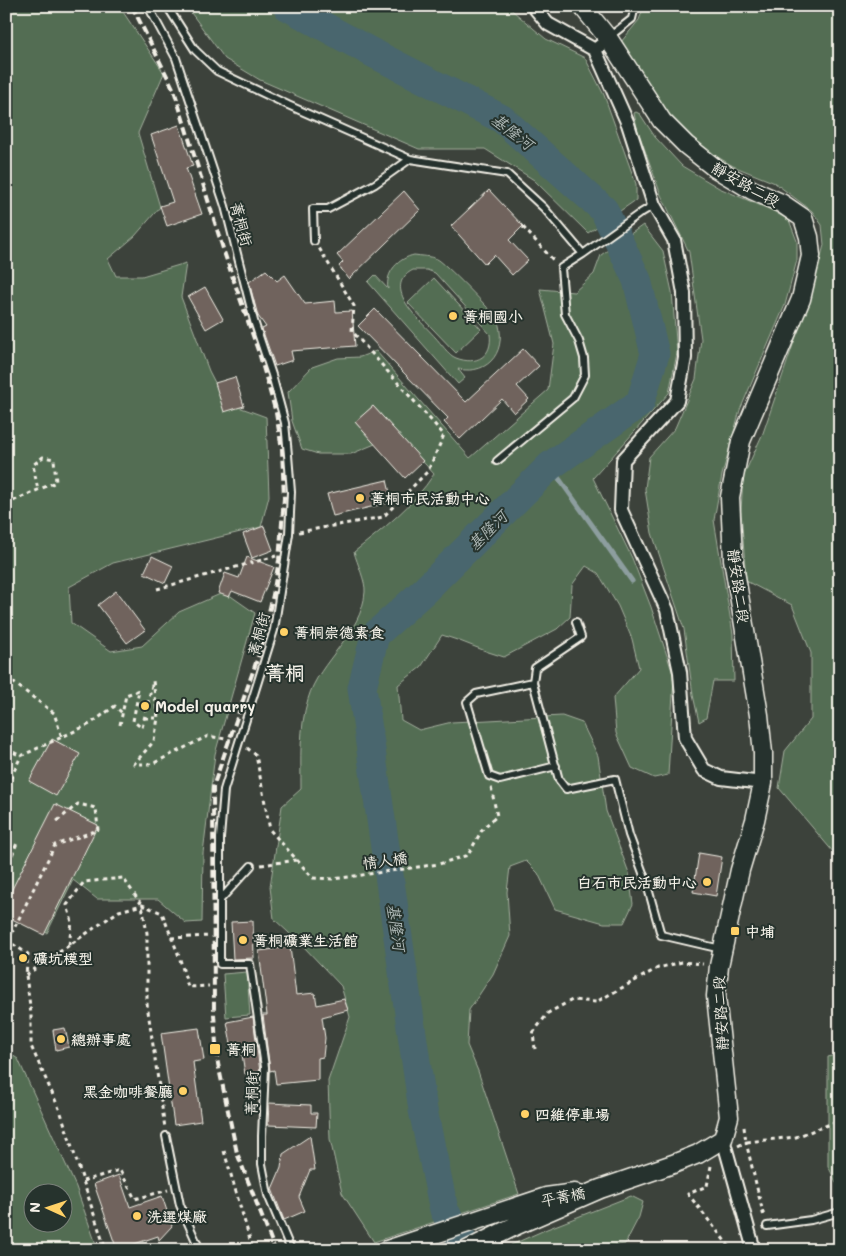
<svg xmlns="http://www.w3.org/2000/svg" width="846" height="1256" font-family="Mali,'LXGW WenKai TC',sans-serif">
  <rect width="100%" height="100%" fill="#3c423b"/>
  <filter id="ink" filterUnits="userSpaceOnUse"><feTurbulence type="fractalNoise" baseFrequency=".02" numOctaves="2"/><feDisplacementMap in="SourceGraphic" scale="10" xChannelSelector="R" yChannelSelector="G"/><feConvolveMatrix kernelMatrix="1 2 1 2 8 2 1 2 1" color-interpolation-filters="sRGB"/></filter>
  <g filter="url(#ink)">
    <path fill="#536d53" stroke="#a4af9e" fill-rule="evenodd" d="M6 6H119L164 73 138 133 160 207 135 236 108 259 116 276H142L186 263 181 297 209 371 225 402 266 417 269 496 261 527 113 563 69 587 71 623 111 651 142 646 179 612 225 592 255 613 215 754 203 853 202 922 186 923 158 899H97L73 880 47 933 6 913Z
      M186 6H507L546 39 585 58 604 95 636 184V200L588 233 534 180 485 149H419L260 80 225 59Z
      M644 6H840V860L779 788 785 751 811 719V653L792 605 746 581 741 511 743 477 763 433 813 286 824 245 822 225 812 211 775 183 733 166 697 145 670 115 621 42 639 20Z
      M636 112 640 114 655 137 682 166 719 188 771 210 789 220 797 241V260L785 305 740 410 722 475 714 520 733 634 734 681H713L706 718 699 722 693 695 684 629 652 533 645 489 649 457 675 428 696 379 701 339 689 252 661 195 637 128 634 113Z
      M643 225 663 251 672 292 677 353 669 393 593 478 632 558 651 607 674 677 668 775 654 778 632 768 616 733 613 698 639 668 632 639 618 606 598 573 586 566 572 585 570 617 557 629 504 657C482 651 463 641 442 635L421 667 398 685 401 720 419 730 452 722 562 716 582 723 598 756 606 811 629 873 633 904 624 923H604L555 909 538 873 526 861 510 867 507 892 510 936 493 974 469 1010 467 1045 478 1071 519 1194 374 1242 342 1193 330 1139 328 1081 350 1017 341 986 303 946 274 919 270 887 282 806 301 789C301 759 299 729 308 699 319 660 362 634 365 592 366 582 357 563 354 552 383 529 414 505 434 474L373 406 355 422 375 444 351 454H318L302 449 292 421 288 392 312 367 338 358 360 357 376 351 470 458 548 390 554 344 540 289 574 292 594 274 601 255Z
      M414 255C421 256 430 256 437 259 442 260 495 314 497 319 508 348 491 376 458 369L465 378 458 384 368 282 375 275 388 289C385 272 399 258 414 255ZM413 270H427L435 273 490 334C493 356 477 366 456 358 448 355 441 343 435 337 421 321 380 287 413 270Z
      M434 278 481 329 456 353 408 303Z
      M247 972 250 1015 226 1017 223 974Z
      M6 1051 18 1059 76 1187 98 1250H6ZM32 1194H62V1224H32Z
      M840 1054V1190L828 1166V1057Z
      M631 1196 643 1202 639 1217 625 1244 579 1250H510L511 1245 547 1229Z"/>
    <g fill="none" stroke-linecap="round" stroke-linejoin="round">
      <path stroke="#8d9e9f" stroke-width="5" d="M550 466 632 581"/>
      <path stroke="#48666e" stroke-width="29" d="M287 6 369 51 502 119 604 210 637 280 655 354 640 403 550 466 425 590 375 635 362 688 423 1110 444 1210 468 1250"/>
    </g>
    <path fill="#70645d" stroke="#f4f1e8" d="M179 125 193 166 186 168 202 214 167 226 160 206 173 202 151 135Z
      M489 190 523 226 509 240 528 260 512 275 494 255 485 264 451 226Z
      M404 191 420 210 349 279 339 266 343 262 337 255Z
      M266 270 277 281 285 275 305 304 335 301 336 312 352 311 355 346 291 351 293 360 275 366 262 329 266 327 258 316 249 282Z
      M205 287 223 319 206 329 188 297Z
      M375 309 466 402 523 349 539 366 517 386 529 399 514 413 502 399 460 439 444 422 448 418 358 326Z
      M235 377 244 406 224 412 215 383Z
      M373 406 423 461 405 478 355 422Z
      M387 480 392 502 333 516 327 494Z
      M264 526 273 550 252 558 243 534Z
      M152 556 173 566 165 583 144 573Z
      M247 557 274 567 260 602 232 591 229 597 218 593 225 573 239 578Z
      M116 591 145 630 127 643 98 605Z
      M52 739 80 754 56 796 29 781Z
      M55 804 98 825 44 935 6 916V901Z
      M699 853 722 857 716 896 693 892Z
      M253 921 254 958 233 959 231 922Z
      M290 947 296 995 315 993 317 1005 344 999 348 1010 322 1017 325 1038 323 1057 318 1058V1080L276 1084 274 1070 270 1071 263 1015H267L259 951Z
      M253 1017 260 1072 245 1074 242 1054 233 1055 227 1022Z
      M65 1028 69 1047 56 1050 53 1030Z
      M199 1028 204 1060 193 1062 201 1121 174 1125 161 1033Z
      M269 1103 311 1105V1113H317L316 1127 268 1125Z
      M310 1136 315 1170H310L299 1197 305 1211 284 1220 272 1189 281 1168 283 1154Z
      M119 1175 130 1207 162 1196 172 1226 159 1240 158 1236 117 1250 94 1184Z"/>
    <g fill="none" stroke-linecap="round" stroke-linejoin="round">
      <defs>
        <path id="service" d="M148 6 176 58 225 206 254 321 272 375 285 423 288 455 291 492 289 534 274 630 224 790 220 838V964H250L265 1067 262 1136V1164L268 1195 291 1250
          M167 6 195 50 217 71 288 105 410 159 507 174 544 208 583 254 639 214 654 205
          M609 37 632 19 635 6
          M314 241 313 209H328L375 184 410 159
          M497 461 573 398 585 375 584 358 579 341 565 314 561 268 583 254
          M576 622 581 637 535 668 533 682 559 780 566 789 615 779 629 835 646 881 661 935 721 949
          M533 682 476 694 467 702 489 776 500 780 556 766
          M220 900 251 866
          M166 1136 180 1205 200 1250
          M767 1226 811 1220 840 1212"/>
        <path id="minor" d="M533 6 548 24 595 50 601 45
          M595 50 628 124 654 205 674 240 684 293 685 358 677 401 623 460 621 510 667 610 680 672 685 738 704 770 721 778 763 783
          M723 1139 754 1250"/>
        <path id="secondary" d="M387 1250 546 1197 575 1193
          M467 1250 517 1225 600 1189 673 1164 698 1154 723 1139 729 1117 716 996 719 966 740 870 755 820 763 783V753L759 715 733 559 730 497 741 441 801 299 811 256 809 237 803 218 781 203 752 190 715 168 686 145 662 121 608 38 582 6"/>
      </defs>
      <use href="#service" stroke="#f4f1e8" stroke-width="10"/>
      <use href="#minor" stroke="#f4f1e8" stroke-width="16"/>
      <use href="#secondary" stroke="#f4f1e8" stroke-width="21"/>
      <path stroke="#f4f1e8" stroke-width="3" stroke-dasharray="4 4" stroke-linecap="butt" d="M523 227 554 261
        M6 504 56 482 54 459 43 457 33 465 38 490
        M299 532 383 517 428 471 444 435 352 331 354 306 319 248
        M157 589 276 556
        M6 677 54 713 62 738
        M144 718H158
        M120 725 126 695 139 690 133 721 142 728 153 681 158 718 154 741 134 764H152L208 736 231 740
        M247 748 256 755 270 830 313 878 334 879 439 864 468 855 483 828 497 816 491 787
        M6 752 11 751 21 756
        M6 784 9 782 21 756 90 724 115 706 122 713
        M261 865 297 860
        M6 870 17 843
        M171 938 210 936
        M6 940 28 954 26 975 31 1014V1046L61 1113 103 1242 107 1250
        M8 941 55 845 98 830 96 808 78 804 56 822
        M69 945 72 922 67 905 84 882 123 878 142 905 147 933V1004L165 1128
        M26 975 119 911 142 905 162 913 179 956 188 987 209 986
        M535 1049 533 1033 548 1013 572 1000 596 1002 658 968 682 962 703 964
        M744 1127 746 1142 796 1137 838 1121 840 1116
        M738 1146 746 1142 764 1217
        M224 1151 253 1250
        M711 1166 707 1186 688 1194 732 1250
        M83 1181 120 1170 135 1199 168 1190"/>
      <use href="#service" stroke="#26332d" stroke-width="6"/>
      <use href="#minor" stroke="#26332d" stroke-width="12"/>
      <use href="#secondary" stroke="#26332d" stroke-width="18"/>
      <path stroke="#f4f1e8" stroke-width="4" stroke-dasharray="8 4" stroke-linecap="butt" d="M132 6 174 90 224 252 260 356 276 413 282 449 284 498 279 560 273 595 259 654 213 787 214 1014 217 1059 237 1153 275 1250"/>
    </g>
  </g>
  <g fill="#ffd166" stroke="#26332d" stroke-width="2">
    <circle cx="453" cy="316" r="5"/>
    <circle cx="360" cy="498" r="5"/>
    <circle cx="284" cy="632" r="5"/>
    <circle cx="145" cy="706" r="5"/>
    <circle cx="707" cy="882" r="5"/>
    <rect x="730" y="926" width="10" height="10" rx="2.5"/>
    <circle cx="243" cy="940" r="5"/>
    <circle cx="23" cy="958" r="5"/>
    <circle cx="61" cy="1039" r="5"/>
    <rect x="209" y="1043" width="12" height="12" rx="2.5"/>
    <circle cx="183" cy="1091" r="5"/>
    <circle cx="525" cy="1114" r="5"/>
    <circle cx="137" cy="1216" r="5"/>
  </g>
  <g text-anchor="middle" dominant-baseline="central" stroke-width="4" stroke-linejoin="round" paint-order="stroke">
    <g font-size="15" fill="#f4f1e8" stroke="#26332d">
      <text transform="translate(746 184) rotate(29)">靜安路二段</text>
      <text transform="translate(242 224) rotate(75)">菁桐街</text>
      <text transform="translate(739 586) rotate(82)">靜安路二段</text>
      <text transform="translate(258 634) rotate(-75)">菁桐街</text>
      <text transform="translate(385 860) rotate(-8)">情人橋</text>
      <text transform="translate(720 1013) rotate(-93)">靜安路二段</text>
      <text transform="translate(251 1093) rotate(-88)">菁桐街</text>
      <text transform="translate(563 1196) rotate(-11)">平菁橋</text>
    </g>
    <g font-size="15" font-weight="bold" fill="#f4f1e8" stroke="#26332d" text-anchor="start">
      <text x="463" y="316">菁桐國小</text>
      <text x="370" y="498">菁桐市民活動中心</text>
      <text x="294" y="632">菁桐崇德素食</text>
      <text x="155" y="706">Model quarry</text>
      <text x="697" y="882" text-anchor="end">白石市民活動中心</text>
      <text x="745" y="931">中埔</text>
      <text x="253" y="940">菁桐礦業生活館</text>
      <text x="33" y="958">礦坑模型</text>
      <text x="71" y="1039">總辦事處</text>
      <text x="226" y="1049">菁桐</text>
      <text x="173" y="1091" text-anchor="end">黑金咖啡餐廳</text>
      <text x="535" y="1114">四維停車場</text>
      <text x="147" y="1216">洗選煤廠</text>
    </g>
    <g font-size="16" font-style="italic" fill="#afb9b7" stroke="#26332d">
      <text transform="translate(513 131) rotate(38)">基隆河</text>
      <text transform="translate(487 530) rotate(-45)">基隆河</text>
      <text transform="translate(397 927) rotate(82)">基隆河</text>
    </g>
    <g font-size="20" font-weight="bold" fill="#f4f1e8" stroke="#26332d">
      <text x="285" y="672">菁桐</text>
    </g>
  </g>
  <rect width="846" height="1256" fill="none" stroke="#26332d" stroke-width="25"/>
  <rect x="12" y="12" width="821" height="1231" fill="none" stroke="#f4f1e8" stroke-width="2" filter="url(#ink)"/>
  <g transform="translate(48 1208) rotate(273)"><circle r="24" fill="#26332d" stroke="#787f78"/>
  <path d="M0-4L9 19L0 12L-9 19Z" fill="#ffd166"/>
  <text y="-8" font-size="14" font-weight="bold" text-anchor="middle" fill="#f4f1e8">N</text>
  </g>
</svg>
